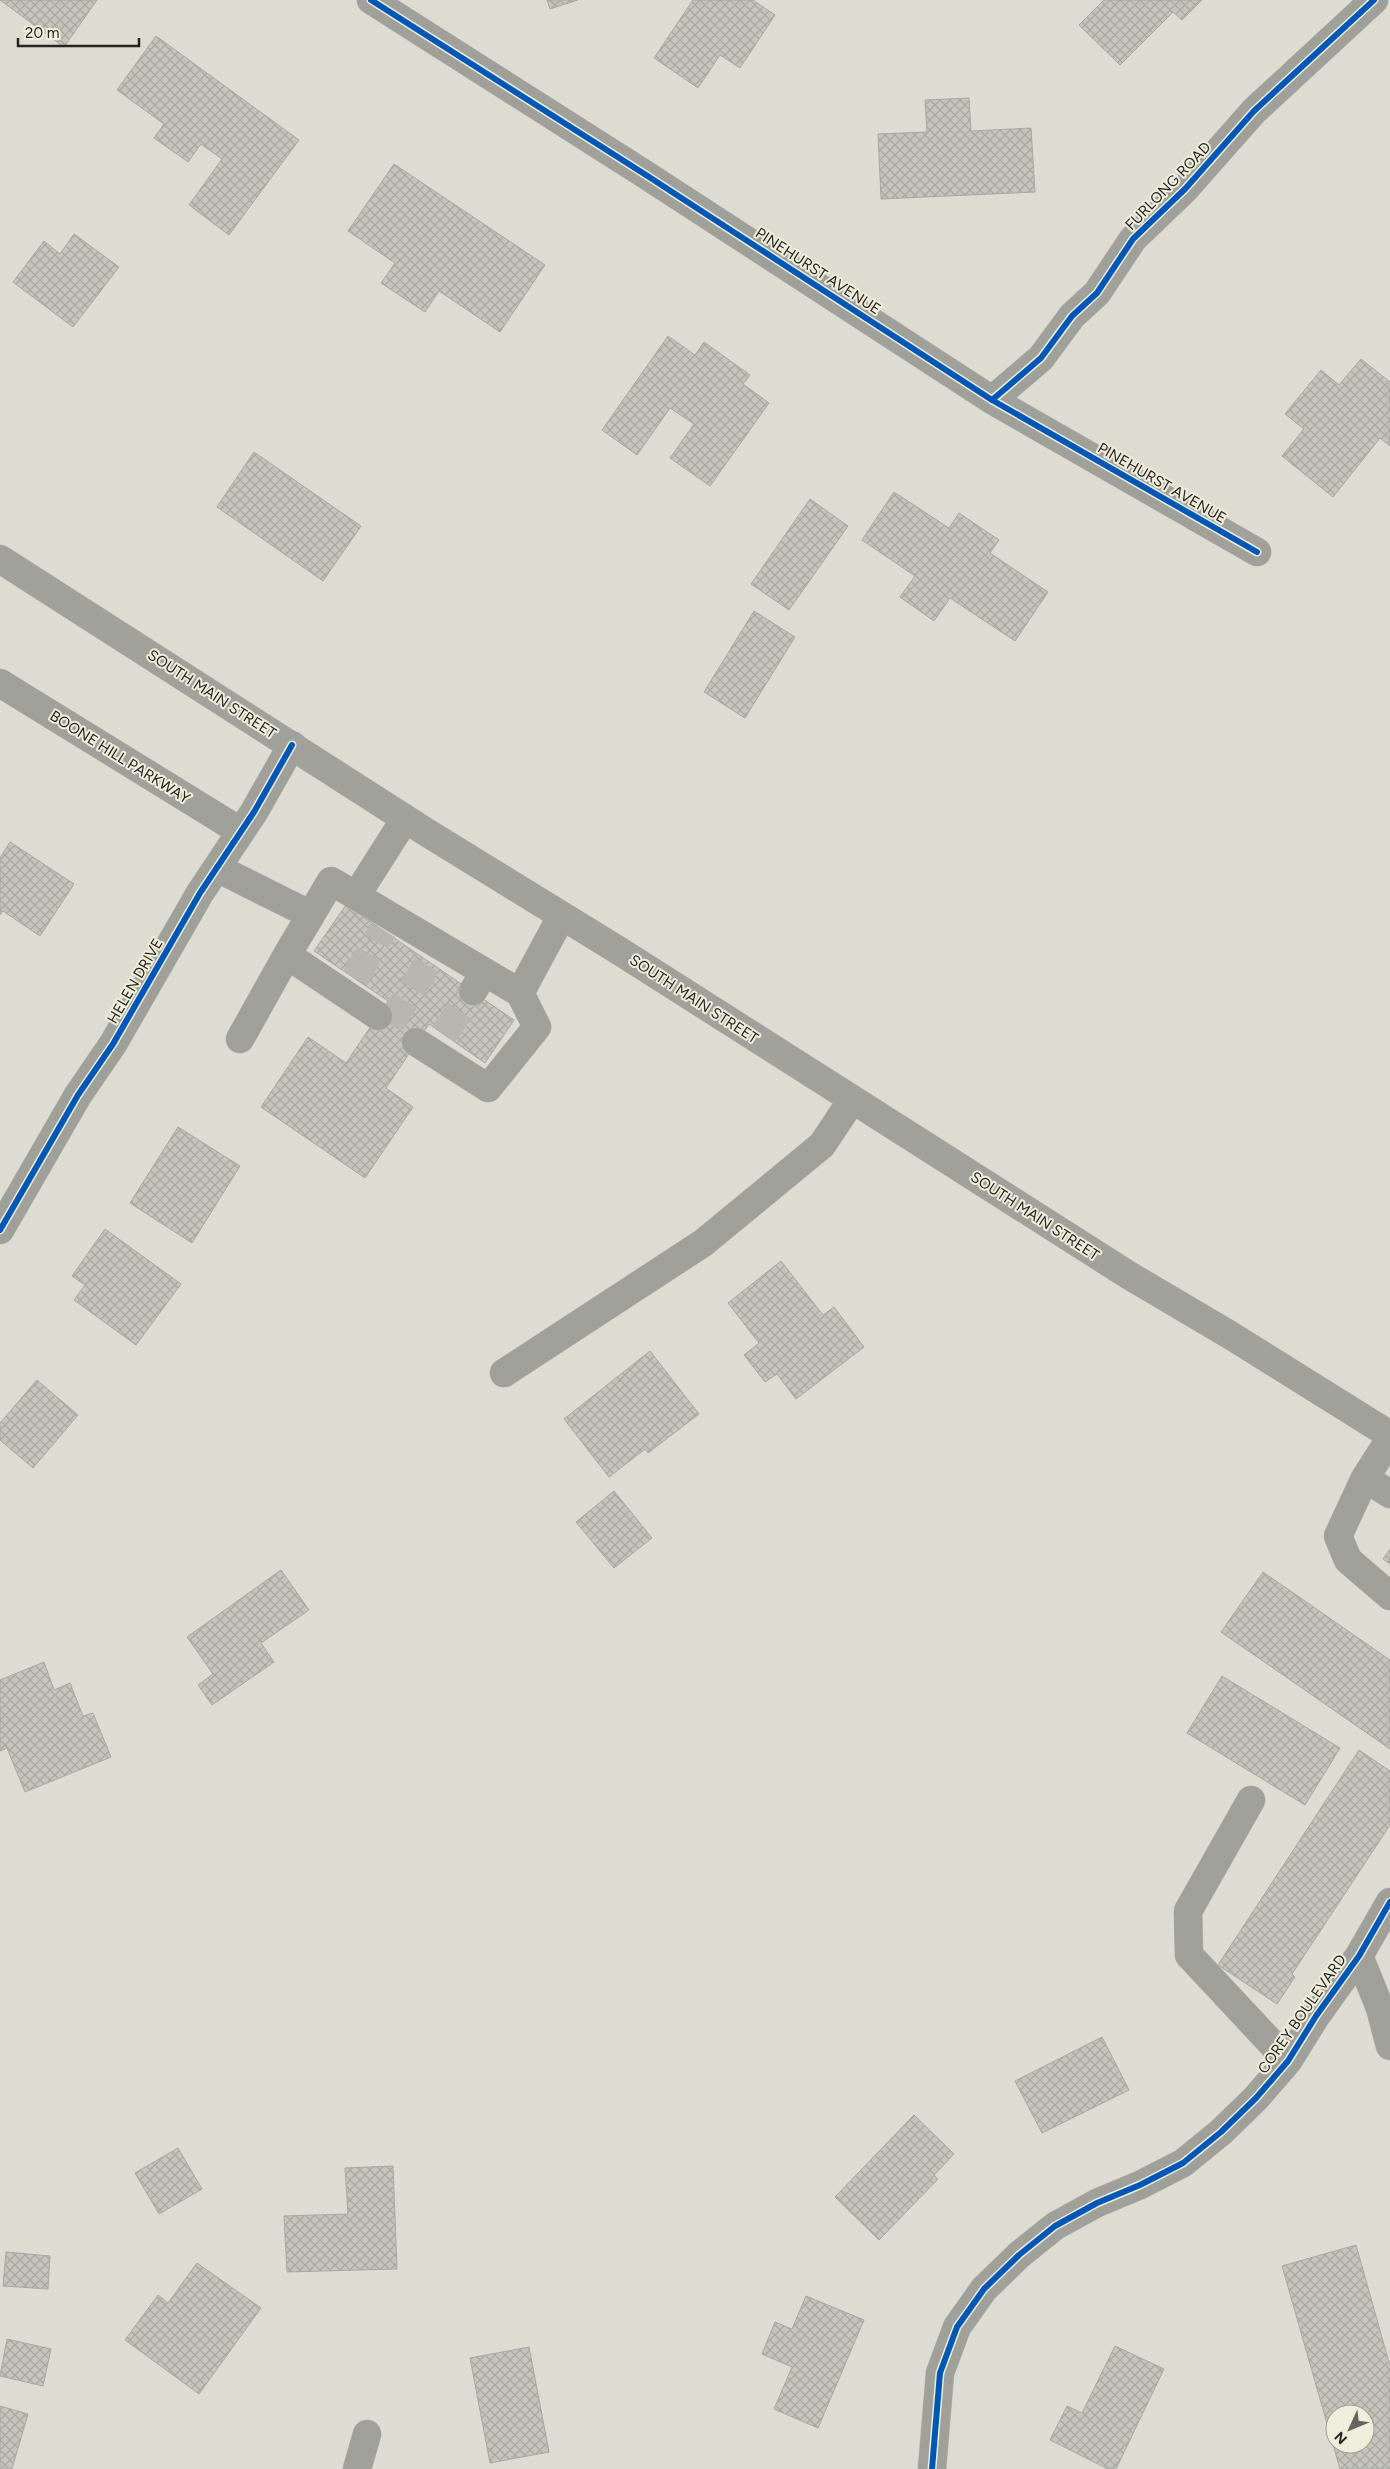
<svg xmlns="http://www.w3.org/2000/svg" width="1390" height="2469" font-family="Figtree,sans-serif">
  <defs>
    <pattern id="building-cross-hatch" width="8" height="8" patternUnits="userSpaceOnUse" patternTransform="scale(1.25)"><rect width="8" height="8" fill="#c4c4bd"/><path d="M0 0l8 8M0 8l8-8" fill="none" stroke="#a8a8a2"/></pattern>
  </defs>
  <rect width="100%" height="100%" fill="#dcdcd3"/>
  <path fill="url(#building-cross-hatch)" stroke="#a7a8a0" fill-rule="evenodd" d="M0 0H97L64 47Z
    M547 0H578L550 9Z
    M693 0H753L775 15 740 68 720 55 698 88 654 58Z
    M1104 0H1202L1182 20 1173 12 1120 65 1079 25Z
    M156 36 299 140 229 235 189 205 222 159 201 144 188 162 154 138 164 124 117 90Z
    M969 98 971 131 1031 128 1035 192 881 199 878 134 927 132 925 100Z
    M394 164 545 265 500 332 439 291 425 312 381 283 395 263 348 231Z
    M74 234 119 267 73 327 13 282 44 241 60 254Z
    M668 336 695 355 704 342 750 375 743 384 769 403 710 486 670 458 694 424 670 408 637 455 602 430Z
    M1361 359 1390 382V446L1380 438 1333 497 1282 456 1304 429 1285 414 1321 370 1339 385Z
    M254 452 361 526 323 581 217 507Z
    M894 492 949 528 959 513 999 540 990 553 1048 592 1015 641 950 598 934 621 900 597 915 576 862 540Z
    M810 499 848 526 789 610 751 584Z
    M754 611 795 637 745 718 704 692Z
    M10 842 74 884 40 936 3 911 0 915V858Z
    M346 905 514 1020 485 1063 429 1024 386 1088 413 1107 365 1178 261 1107 308 1037 346 1063 388 1001 314 951Z
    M178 1127 240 1166 192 1243 130 1203Z
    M105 1229 181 1284 136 1345 74 1300 85 1285 72 1276Z
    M781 1261 823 1315 834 1307 864 1347 796 1399 777 1374 765 1382 744 1355 759 1343 728 1303Z
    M650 1351 699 1414 648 1453 645 1449 609 1477 564 1419Z
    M37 1380 78 1415 33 1468 0 1440V1423Z
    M614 1491 652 1538 614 1568 576 1522Z
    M1390 1549V1564L1383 1559Z
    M281 1570 309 1610 261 1643 274 1662 212 1705 198 1685 213 1674 187 1637Z
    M1263 1572 1390 1660V1749L1221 1632Z
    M44 1662 54 1690 70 1683 83 1716 93 1713 111 1757 25 1792 7 1748 0 1751V1680Z
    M1222 1676 1340 1748 1305 1805 1187 1733Z
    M1359 1750 1390 1771V1825L1292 1974 1295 1977 1277 2004 1218 1965Z
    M1102 2037 1129 2090 1042 2133 1015 2081Z
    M914 2115 954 2154 934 2175 938 2179 879 2240 835 2197Z
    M178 2148 202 2189 159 2214 135 2173Z
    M393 2166 397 2269 287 2272 284 2216 348 2214 345 2168Z
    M1356 2245 1390 2366V2469H1340L1282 2266ZM1335 2414H1365V2444H1335Z
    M6 2252 50 2256 48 2289 3 2286Z
    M197 2263 261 2308 199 2394 125 2340 158 2295 168 2303Z
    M806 2296 864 2320 818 2428 774 2409 792 2367 762 2354 775 2322 792 2329Z
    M7 2339 51 2349 43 2386 0 2376Z
    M1115 2346 1164 2369 1116 2469H1108L1050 2440 1067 2406 1082 2413Z
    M529 2347 549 2452 490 2463 470 2358Z
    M0 2406 28 2414 12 2469H0Z"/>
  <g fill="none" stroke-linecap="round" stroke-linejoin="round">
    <path stroke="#b7b7af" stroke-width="28" stroke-dasharray="28 14" stroke-linecap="butt" d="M355 978 383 930
      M390 1024 429 962
      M444 1034 473 991"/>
    <defs>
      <path id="minor" d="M371 0 646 175 992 400 1257 552
        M992 400 1041 358 1072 316 1097 293 1133 239 1185 189 1254 111 1374 0
        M0 683 240 831
        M217 868 311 915
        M356 896 405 819
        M473 991 485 972
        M378 1016 287 955 331 881 520 993
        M240 1039 287 955
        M416 1042 488 1088 537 1027 520 993 561 917
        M0 1230 78 1095 113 1044 200 893 254 812 292 745
        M504 1373 703 1243 822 1145 852 1100
        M1390 1439 1365 1478 1338 1536 1348 1560 1390 1596
        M1365 1478 1390 1494
        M1251 1800 1188 1911 1189 1955 1288 2061
        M1359 1956 1380 2008 1390 2046
        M357 2469 367 2434
        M932 2469 940 2373 957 2327 984 2289 1019 2255 1055 2226 1097 2203 1140 2185 1183 2163 1221 2132 1256 2098 1288 2061 1316 2016 1359 1956 1390 1902"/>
      <path id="major" d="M0 559 426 832 621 952 1130 1276 1230 1335 1390 1435"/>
    </defs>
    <use href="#minor" stroke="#babab3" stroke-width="29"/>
    <use href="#major" stroke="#babab3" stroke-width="29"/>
    <use href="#minor" stroke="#a0a09b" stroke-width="28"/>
    <use href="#major" stroke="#a1a19c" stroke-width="28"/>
    <defs>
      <path id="cycleway" d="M371 0 646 175 992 400 1257 552
        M992 400 1041 358 1072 316 1097 293 1133 239 1185 189 1254 111 1374 0
        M0 1230 78 1095 113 1044 200 893 254 812 292 745
        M932 2469 940 2373 957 2327 984 2289 1019 2255 1055 2226 1097 2203 1140 2185 1183 2163 1221 2132 1256 2098 1288 2061 1316 2016 1359 1956 1390 1902"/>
    </defs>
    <use href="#cycleway" stroke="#edeedc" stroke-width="9"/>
    <use href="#cycleway" stroke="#0057b8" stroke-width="6"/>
  </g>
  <g text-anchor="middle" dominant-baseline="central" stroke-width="4" stroke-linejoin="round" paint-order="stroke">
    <g font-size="15" fill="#25251e" stroke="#edeedc">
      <text transform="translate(1168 186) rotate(-46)">FURLONG ROAD</text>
      <text transform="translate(818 271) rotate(33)">PINEHURST AVENUE</text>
      <text transform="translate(1162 483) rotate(30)">PINEHURST AVENUE</text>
      <text transform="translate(212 694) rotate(33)">SOUTH MAIN STREET</text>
      <text transform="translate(120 757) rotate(32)">BOONE HILL PARKWAY</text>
      <text transform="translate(135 981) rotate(-60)">HELEN DRIVE</text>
      <text transform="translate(694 999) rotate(33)">SOUTH MAIN STREET</text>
      <text transform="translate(1035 1216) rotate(33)">SOUTH MAIN STREET</text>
      <text transform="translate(1302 2014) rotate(-55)">COREY BOULEVARD</text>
    </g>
  </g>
  <g transform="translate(1350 2429) rotate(226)"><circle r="24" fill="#edeedc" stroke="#9d9e90"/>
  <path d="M0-4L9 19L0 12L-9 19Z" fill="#65655d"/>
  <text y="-8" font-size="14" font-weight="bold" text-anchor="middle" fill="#25251e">N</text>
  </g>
  <path d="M18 38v8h121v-8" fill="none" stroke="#25251e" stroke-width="2.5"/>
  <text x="25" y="38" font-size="15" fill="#25251e" stroke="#edeedc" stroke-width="4" paint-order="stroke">20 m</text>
</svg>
